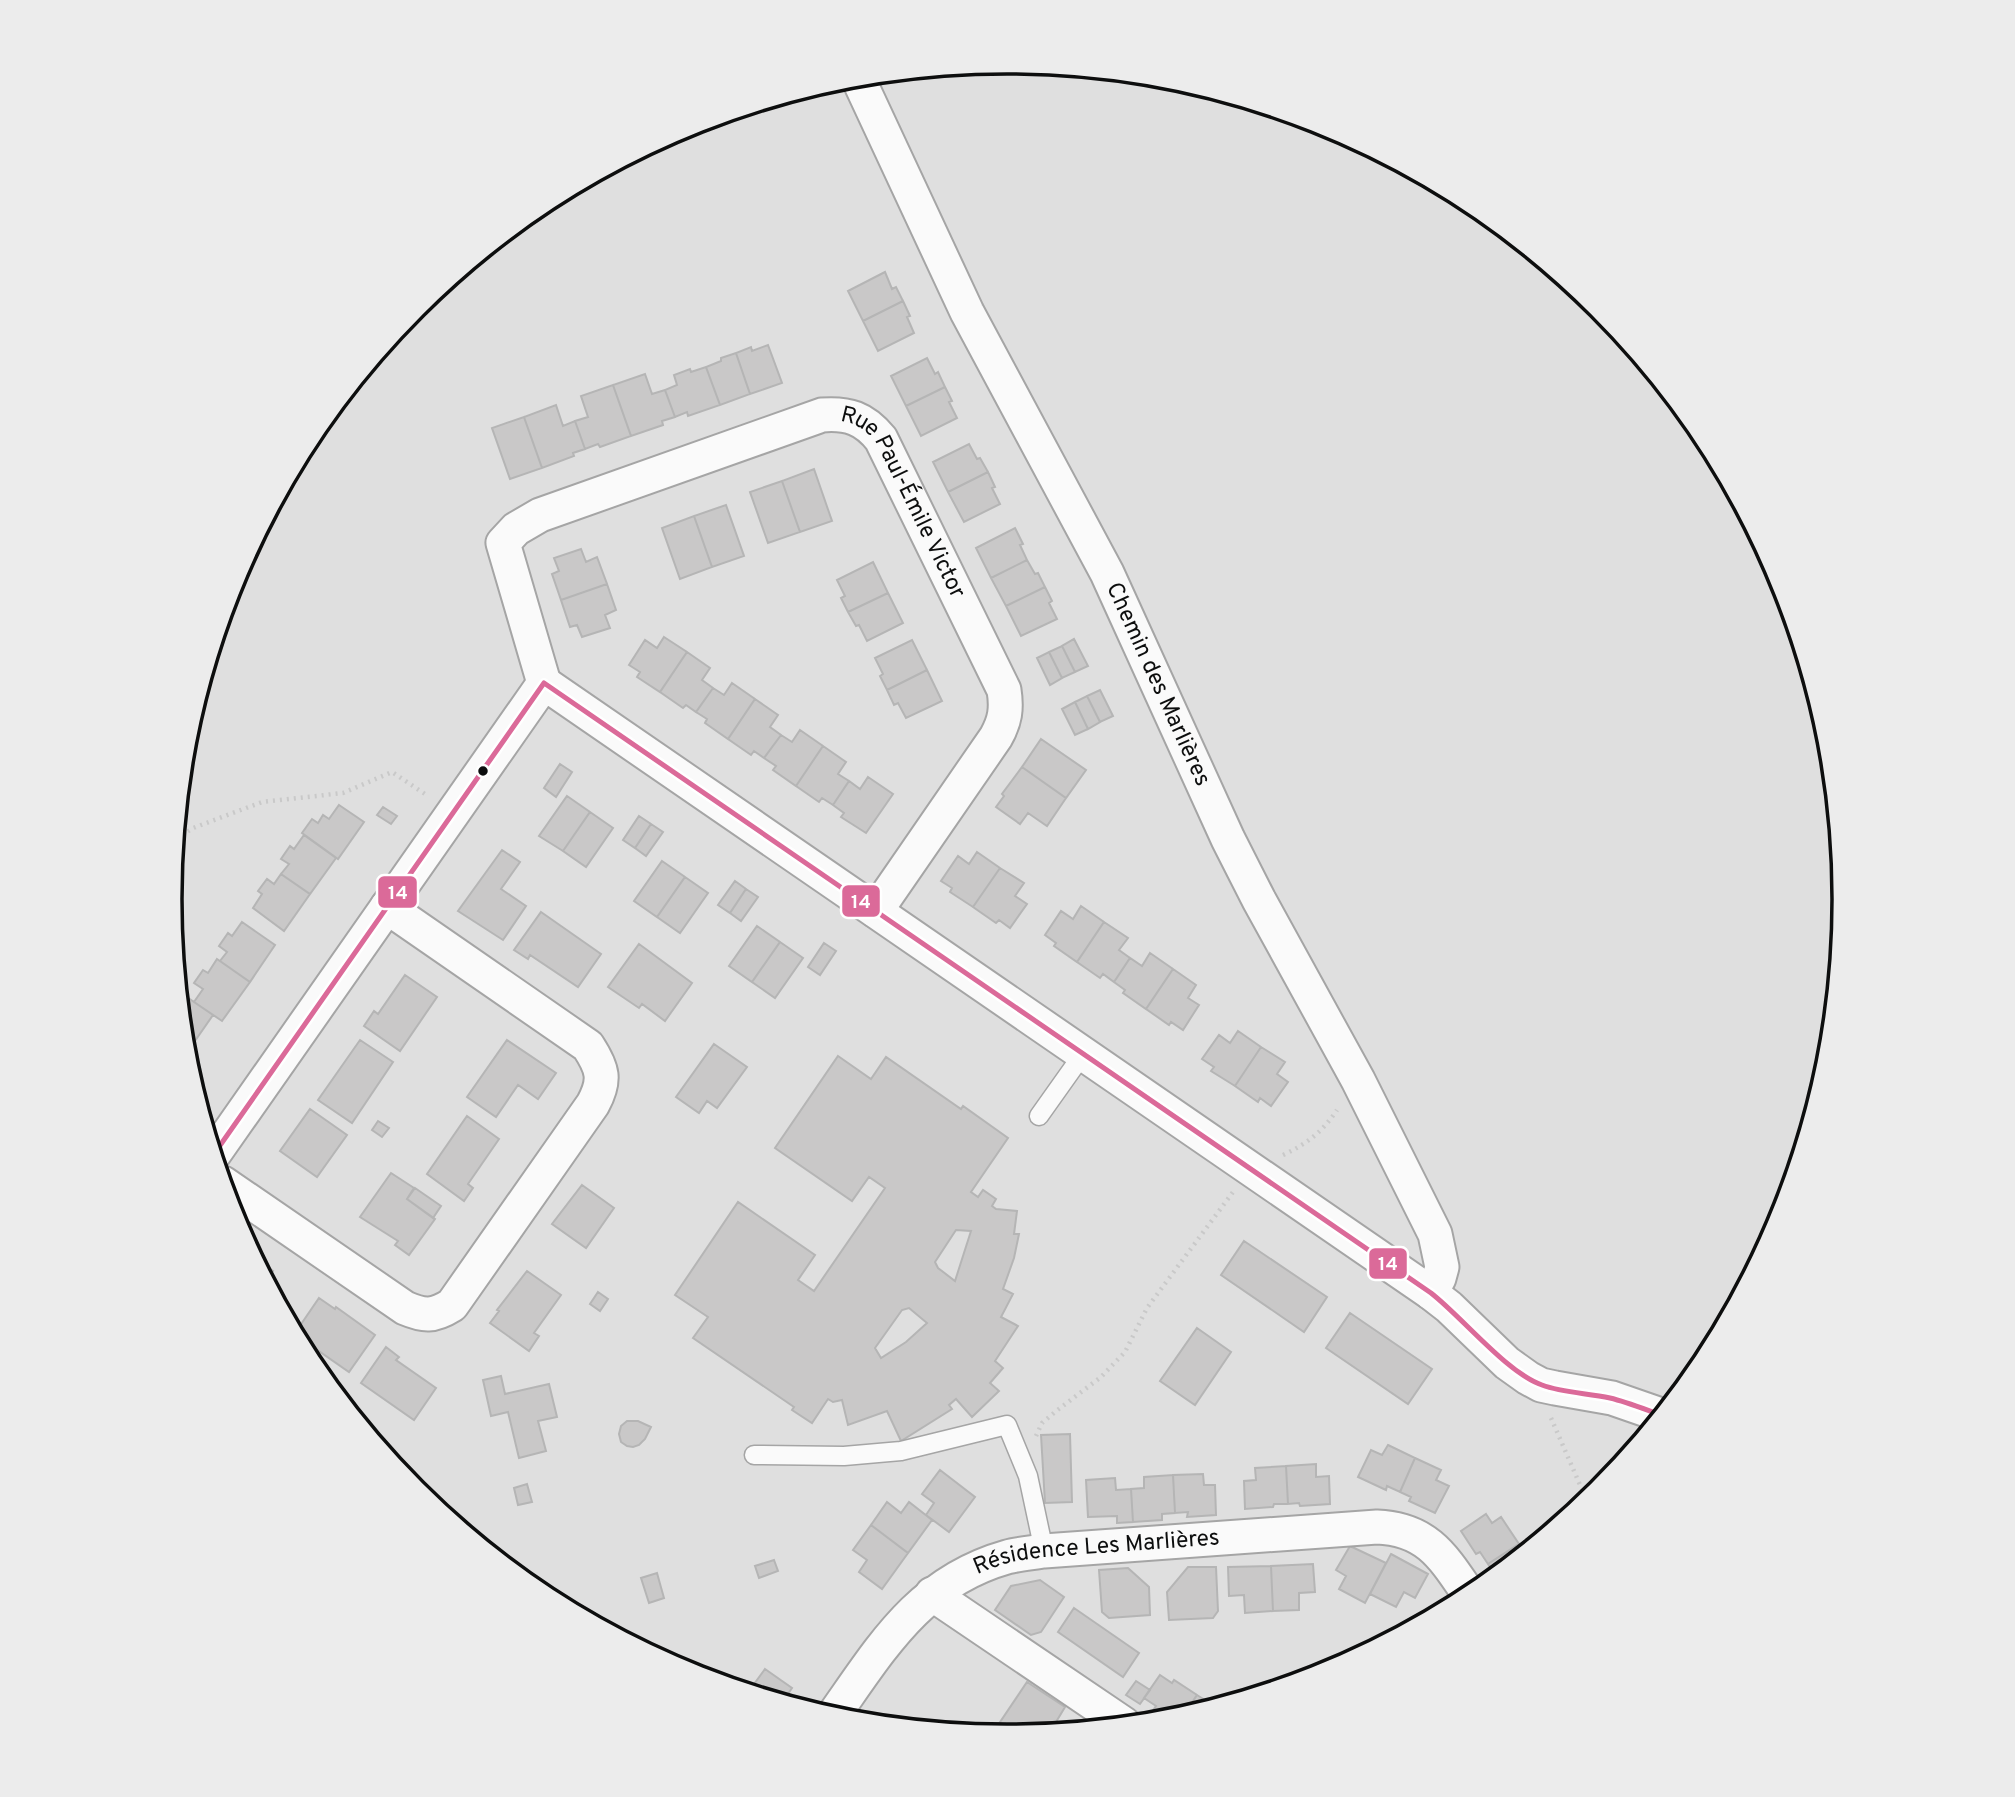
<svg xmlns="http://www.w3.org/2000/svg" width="2015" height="1797" font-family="Overpass,sans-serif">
  <rect width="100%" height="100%" fill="#dfdfdf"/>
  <path fill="#c9c8c8" stroke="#b5b5b5" stroke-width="2" fill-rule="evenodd" d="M885 272 892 289 896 287 903 301 863 321 848 291Z
    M903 301 910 316 907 317 914 333 878 351 863 321Z
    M768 345 782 383 750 394 736 353 751 347 752 351Z
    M736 353 750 394 720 405 706 367 721 361V358Z
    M927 358 935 374 938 372 945 387 906 406 891 376Z
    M706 367 720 405 688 416 687 412 675 417 665 390 677 385 674 375 690 369 691 372Z
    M645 374 652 394 665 390 675 417 662 421 663 425 631 436 613 385Z
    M613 385 631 436 600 447 598 444 585 449 575 421 588 417 581 396Z
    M945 387 952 401 949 402 957 418 921 436 906 406Z
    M556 405 563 426 575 421 585 449 573 453 574 456 542 468 524 417Z
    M524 417 542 468 510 479 492 428Z
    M969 444 977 459 980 458 988 472 948 492 933 462Z
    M814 469 832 521 800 532 782 481Z
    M988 472 995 487 992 488 1000 504 964 522 948 492Z
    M782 481 800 532 768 543 750 492Z
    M726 505 744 556 712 567 694 516Z
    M694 516 712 567 680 579 662 528Z
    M1015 528 1023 544 1020 545 1027 560 991 578 976 548Z
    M581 549 586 562 597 557 607 584 561 600 552 574 559 571 554 558Z
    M1027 560 1035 574 1038 573 1045 587 1006 606 991 578Z
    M873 562 888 593 848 612 841 598 845 596 837 580Z
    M607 584 616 610 605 615 610 628 582 637 577 625 570 627 561 600Z
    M1045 587 1052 601 1049 603 1057 619 1021 636 1006 606Z
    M888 593 903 623 867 641 859 625 856 626 848 612Z
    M664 637 687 652 660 692 637 677 640 672 629 665 645 640 657 648Z
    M1074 639 1088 666 1075 672 1062 646Z
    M912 640 927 670 887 690 880 676 883 674 875 658Z
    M1062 646 1075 672 1062 678 1049 652Z
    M687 652 710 668 702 680 713 688 696 712 686 705 683 708 660 692Z
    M1049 652 1062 678 1050 685 1037 658Z
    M927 670 942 701 906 718 898 703 894 705 887 690Z
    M732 683 755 699 728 739 705 723 707 719 696 712 713 688 724 695Z
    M1100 690 1113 716 1100 722 1087 696Z
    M1087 696 1100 722 1088 729 1075 702Z
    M755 699 778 715 770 727 781 735 764 758 754 751 751 755 728 739Z
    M1075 702 1088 729 1075 735 1062 709Z
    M800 730 823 746 796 786 773 770 776 766 764 758 781 735 792 742Z
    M1041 739 1086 770 1066 798 1022 767Z
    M823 746 846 762 838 774 849 781 833 805 822 798 819 802 796 786Z
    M560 764 572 772 556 797 544 788Z
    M1022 767 1066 798 1047 826 1028 813 1020 824 996 807 1004 796 1002 794Z
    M868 777 893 794 866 833 841 817 844 813 833 805 849 781 860 789Z
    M567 796 590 812 563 851 539 836Z
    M339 805 364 822 338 859 302 833 312 819 318 823 323 815 329 819Z
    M383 807 397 816 391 824 377 815Z
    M590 812 613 828 586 867 563 851Z
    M639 816 651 824 635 848 623 840Z
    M651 824 663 832 646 856 635 848Z
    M304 835 336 858 310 894 281 874 289 864 281 859 290 846 294 849Z
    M502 850 520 862 501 889 526 906 503 940 458 911Z
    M977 852 1000 868 973 907 950 892 952 888 941 881 958 856 969 864Z
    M662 861 685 877 657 917 634 901Z
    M1000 868 1024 883 1015 896 1027 904 1010 928 999 920 996 923 973 907Z
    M281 874 310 894 284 931 253 908 262 894 258 891 267 879 274 884Z
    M685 877 708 893 680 933 657 917Z
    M735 881 746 889 730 913 718 905Z
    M746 889 758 897 741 921 730 913Z
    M1081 906 1104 922 1077 962 1054 946 1056 943 1045 935 1061 911 1073 919Z
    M541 912 601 954 578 987 530 955 528 959 514 950Z
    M242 922 275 945 250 982 220 961 227 952 219 946 228 933 232 936Z
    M1104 922 1128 938 1119 950 1130 958 1114 982 1103 974 1100 978 1077 962Z
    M757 926 780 942 752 982 729 966Z
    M780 942 803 958 775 998 752 982Z
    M824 943 836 951 820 975 808 967Z
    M639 944 692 983 665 1021 642 1004 639 1008 608 987Z
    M1150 953 1173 969 1146 1009 1123 993 1125 990 1114 982 1130 958 1142 966Z
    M217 959 250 982 222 1021 194 1002 203 989 194 983 203 970 208 973Z
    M1173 969 1196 985 1188 998 1199 1005 1183 1030 1171 1022 1169 1025 1146 1009Z
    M405 975 437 997 400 1051 364 1026 374 1011 378 1014Z
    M181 993 213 1015 188 1051 185 1048Z
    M1238 1031 1261 1047 1235 1086 1211 1071 1214 1067 1202 1059 1219 1035 1230 1043Z
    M360 1040 393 1062 352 1123 318 1100Z
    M507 1040 556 1073 538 1099 518 1085 496 1117 467 1097Z
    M714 1044 747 1067 717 1108 707 1101 699 1113 676 1097Z
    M1261 1047 1285 1062 1277 1074 1288 1082 1271 1106 1260 1098 1258 1102 1235 1086Z
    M838 1056 871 1079 886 1057 961 1109 963 1106 1008 1138 971 1192 978 1197 983 1190 996 1199 992 1206 996 1209 1017 1211 1014 1234H1019L1014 1258 1003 1289 1013 1294 1001 1317 1018 1326 995 1361 1003 1368 990 1383 999 1391 972 1417 956 1399 949 1405 952 1409 901 1441 887 1411 848 1425 842 1400 833 1402 828 1399 812 1423 792 1410 794 1407 693 1338 708 1317 675 1295 738 1202 815 1255 798 1280 814 1291 885 1188 869 1177 852 1201 775 1148ZM956 1230 971 1231 955 1281 938 1268 935 1262ZM909 1308 927 1323 906 1342 881 1358 875 1348 902 1310Z
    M310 1109 347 1135 317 1177 280 1151Z
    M467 1116 499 1139 468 1184 473 1188 464 1201 427 1174Z
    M378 1121 389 1128 382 1137 372 1130Z
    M391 1173 414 1188 407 1199 435 1219 409 1255 395 1245 398 1241 360 1217Z
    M582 1185 614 1208 586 1248 552 1224Z
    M415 1188 441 1206 433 1218 407 1199Z
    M1244 1241 1327 1297 1304 1332 1221 1275Z
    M255 1258 273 1271 267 1280Z
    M527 1271 561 1295 534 1333 539 1336 529 1351 490 1323 499 1311 497 1310Z
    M598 1292 608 1299 600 1311 590 1304Z
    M319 1298 335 1309 336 1307 375 1335 349 1372 310 1345 305 1352 295 1333Z
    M1350 1313 1432 1369 1408 1404 1326 1348Z
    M1197 1328 1231 1352 1195 1405 1160 1381Z
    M386 1347 399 1357 396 1360 436 1388 414 1420 361 1383Z
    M501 1376 505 1394 549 1384 557 1417 538 1421 546 1451 519 1458 508 1412 491 1416 483 1380Z
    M627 1421H638L651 1427 645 1439 639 1445 633 1447 627 1446 621 1442 619 1434 621 1426Z
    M1070 1434 1072 1502 1045 1503 1041 1435Z
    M1388 1445 1415 1458 1400 1492 1387 1486 1386 1490 1358 1477 1371 1450 1382 1455Z
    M1415 1458 1441 1470 1436 1480 1449 1486 1435 1513 1409 1501 1411 1497 1400 1492Z
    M1316 1464V1477L1329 1476 1330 1504 1300 1506 1299 1503 1288 1504 1286 1466Z
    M1286 1466 1288 1504H1274L1273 1507 1245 1509 1244 1481 1256 1480 1255 1468Z
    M940 1470 975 1497 949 1532 926 1515 934 1503 922 1494Z
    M1203 1474 1204 1485H1215L1216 1515 1187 1517 1188 1512 1175 1513 1173 1475Z
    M1173 1475 1175 1513 1162 1514V1520L1133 1522 1131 1489 1144 1488V1477Z
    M1115 1478 1116 1490 1131 1489 1133 1522 1117 1523V1516L1088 1517 1086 1480Z
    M527 1484 532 1502 518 1505 514 1488Z
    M887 1502 901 1513 909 1502 932 1520 908 1553 871 1525Z
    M1486 1514 1492 1523 1501 1517 1519 1544 1488 1564 1480 1552 1476 1554 1461 1531Z
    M871 1525 908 1553 882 1589 859 1572 867 1560 853 1550Z
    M1519 1544 1524 1552 1492 1578 1491 1576 1494 1573 1488 1564Z
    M1350 1546 1386 1563 1365 1603 1339 1589 1346 1576 1336 1570Z
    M1391 1554 1428 1574 1415 1598 1404 1592 1396 1607 1370 1594Z
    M774 1560 778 1571 759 1578 755 1566Z
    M1313 1564 1315 1592 1299 1593V1610L1273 1611 1271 1566Z
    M1271 1566 1273 1611 1245 1613 1244 1595 1229 1596 1228 1567Z
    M1188 1567H1216L1218 1611 1213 1618 1169 1620 1167 1592Z
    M1128 1568 1149 1587 1150 1615 1109 1618 1102 1612 1099 1570Z
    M657 1573 664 1598 649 1603 641 1578Z
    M1040 1580 1064 1597 1041 1632 1031 1635 995 1610 1011 1586Z
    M1074 1608 1139 1653 1123 1677 1058 1632Z
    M765 1669 792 1688 783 1701 749 1691Z
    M1160 1675 1172 1683 1174 1680 1197 1695 1183 1716 1162 1721 1151 1713 1156 1706 1144 1698Z
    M1136 1681 1150 1690 1140 1704 1126 1695Z
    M1027 1682 1065 1707 1050 1732 1007 1736 992 1734Z
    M1197 1695 1214 1706 1183 1716Z"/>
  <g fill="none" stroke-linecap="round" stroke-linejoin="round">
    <defs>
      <path id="lane" d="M1039 1116 1083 1054
        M754 1455 844 1456 901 1451 1007 1425 1028 1476 1044 1551"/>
      <g id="street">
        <path id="s1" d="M857 76 967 312 1107 573 1228 839 1259 900 1358 1080 1435 1234 1442 1267 1439 1278 1431 1293"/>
        <path id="s2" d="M544 683 503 543 516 529 540 515 822 415C848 413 864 418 881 439L1004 690C1007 709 1005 721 996 737L876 911"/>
        <path d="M214 1154 544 683 1431 1293 1449 1307 1507 1363 1528 1378 1541 1385 1555 1388 1612 1398 1661 1415"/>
        <path d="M223 1183 405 1308C424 1316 433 1317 452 1305L593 1104C606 1080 603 1069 588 1046L387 907"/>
        <path d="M932 1594 1124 1724"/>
        <path id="s3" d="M833 1716C882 1647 919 1582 1007 1557 1018 1554 1031 1553 1044 1551L1377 1527C1428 1529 1444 1558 1470 1596"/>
      </g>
    </defs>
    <use href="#lane" stroke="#a5a5a5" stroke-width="21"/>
    <use href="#street" stroke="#a5a5a5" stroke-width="37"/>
    <path stroke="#c9c9c9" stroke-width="4.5" stroke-dasharray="2 5" stroke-linecap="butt" d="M176 839 193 828 262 802 343 793 392 772 428 796
      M1283 1155C1307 1144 1323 1131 1337 1110
      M1551 1418 1587 1501
      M1036 1436 1042 1423 1055 1412 1101 1377 1125 1352 1147 1308 1233 1192"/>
    <use href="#lane" stroke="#fafafa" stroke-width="18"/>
    <use href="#street" stroke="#fafafa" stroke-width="33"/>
    <defs>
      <path id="bus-1" d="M214 1154 544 683 1431 1293C1462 1317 1507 1373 1542 1385 1563 1393 1588 1393 1610 1398 1627 1402 1644 1409 1661 1415"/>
    </defs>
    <use href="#bus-1" stroke="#fff" stroke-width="10"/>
    <use href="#bus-1" stroke="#db6a99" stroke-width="5"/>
  </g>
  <circle fill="#0d0e0e" stroke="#fff" stroke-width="2.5" cx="483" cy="771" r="6"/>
  <g text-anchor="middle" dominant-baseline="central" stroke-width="5" stroke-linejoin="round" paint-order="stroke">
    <g font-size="23" fill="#0d0e0e" stroke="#fff">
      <text stroke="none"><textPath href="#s2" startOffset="623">Rue Paul-Émile Victor</textPath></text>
      <text stroke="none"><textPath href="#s1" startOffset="679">Chemin des Marlières</textPath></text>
      <text stroke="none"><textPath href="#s3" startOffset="331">Résidence Les Marlières</textPath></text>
    </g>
  </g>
  <path d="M0 0H2015V1797H0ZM182 899a825 825 0 1 1 1650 0a825 825 0 1 1-1650 0Z" fill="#ececec" fill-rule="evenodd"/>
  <path fill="none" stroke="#0d0e0e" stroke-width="3.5" d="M182 899a825 825 0 1 1 1650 0a825 825 0 1 1-1650 0Z"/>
  <g stroke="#fff" stroke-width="2.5">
    <rect x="377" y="875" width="41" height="34" rx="7" fill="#db6a99"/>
    <rect x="841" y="884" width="40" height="34" rx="7" fill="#db6a99"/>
    <rect x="1368" y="1247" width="40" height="33" rx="7" fill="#db6a99"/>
  </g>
  <g font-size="19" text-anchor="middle" font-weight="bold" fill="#fff">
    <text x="398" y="899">14</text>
    <text x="861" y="908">14</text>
    <text x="1388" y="1270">14</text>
  </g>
</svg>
